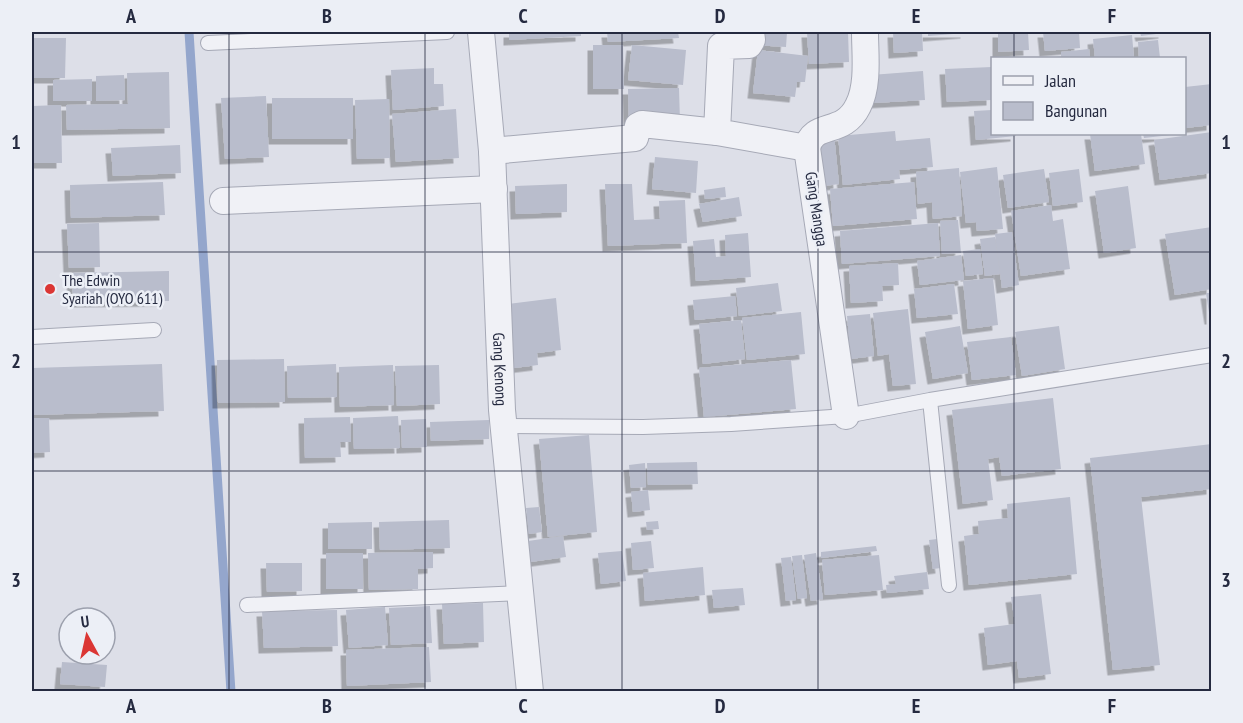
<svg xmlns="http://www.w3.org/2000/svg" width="1243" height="723" font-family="'PT Sans Narrow',sans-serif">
  <defs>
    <filter id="shadow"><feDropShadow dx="-5.5" dy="5.5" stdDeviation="0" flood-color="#0004"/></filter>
  </defs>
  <rect width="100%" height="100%" fill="#dddfe8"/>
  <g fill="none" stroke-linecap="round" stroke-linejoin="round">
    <path stroke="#94a6cc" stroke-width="9" d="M189 32 231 692"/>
  </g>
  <path fill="#b9bdcc" filter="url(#shadow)" d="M509 32H581V36L509 40Z
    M607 32H678L679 38 608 42Z
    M756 32H787L786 47 755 45Z
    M807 32H848L849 62 809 64Z
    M893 32H922L923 51 894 53Z
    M928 32H966V33L928 36Z
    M998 32H1028L1029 50 998 52Z
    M1043 32H1079L1080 48 1045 51Z
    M1140 32H1164V33L1141 36Z
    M1132 35 1134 58H1095L1093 39Z
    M32 38H66L65 78H32Z
    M1158 40 1160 58H1139L1138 42Z
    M593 45H623L624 89H593Z
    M632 45 686 50 683 85 628 80Z
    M1089 49 1090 58H1061V52Z
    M758 50 808 56 805 82H797L795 97 753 93Z
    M992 67V100L947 102 945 69Z
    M434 68V84H443L444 106 393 110 391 70Z
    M923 71 925 100 873 103 871 75Z
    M169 72 170 128 67 130 66 105 128 104 127 73Z
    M124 75 125 100 96 101V76Z
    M92 79V101H53V80Z
    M1212 84V125L1185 128V87Z
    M679 88 680 122 629 124 628 89Z
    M266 96 269 157 225 159 221 98Z
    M272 98H353V139H272Z
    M389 99 390 158 357 159 355 100Z
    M61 105 62 163H32V106Z
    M456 109 459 158 396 162 392 114Z
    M992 110V134H1016V136L976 140 974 111Z
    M895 131 896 141 930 138 933 167 899 170 900 179 843 185 838 136Z
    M1212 132V173L1160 180 1154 140Z
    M1090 134H1141L1145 164 1095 171Z
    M1143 134H1171V135L1144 138Z
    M834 135 839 184 817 187 812 137Z
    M180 145 181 173 113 176 111 148Z
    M655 157 698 161 696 193 652 189Z
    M997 167 1003 229 977 231 976 222 966 223 960 172Z
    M959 168 962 216 933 219 932 202 918 204 916 172Z
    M1044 169 1049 202 1008 208 1003 175Z
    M1079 169 1083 202 1053 206 1049 173Z
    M163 182 165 215 71 218 70 185Z
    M914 182 917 219 833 226 830 189Z
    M567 184V212L516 214 515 186Z
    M605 184H632L634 220 660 219 659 201 685 200 687 243 608 246Z
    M1128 186 1136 248 1104 253 1095 191Z
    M725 187 726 197 705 199 704 190Z
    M739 197 742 216 703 222 699 204Z
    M1051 205 1053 221 1063 219 1070 269 1021 276 1011 211Z
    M958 220 961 253 942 254 940 221Z
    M99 223 100 267 69 268 67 224Z
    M938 223 940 256 842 264 840 231Z
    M1212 227V289L1175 295 1165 234Z
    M1012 232 1019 285 1002 288 995 234Z
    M748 233 751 277 696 281 693 241 714 239 716 257 726 256 725 235Z
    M995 237 1000 274 985 276 980 239Z
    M980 249 983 274 966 276 963 251Z
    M961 255 964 280 920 285 917 261Z
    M898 263 899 285 882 286 883 301 851 303 849 266Z
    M169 271V301L73 302 72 273Z
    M993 278 998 325 968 329 963 281Z
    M778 283 782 311 739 316 736 288Z
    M954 284 958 314 917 318 914 289Z
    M1206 293H1212V319H1210Z
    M735 296 737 316 695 320 693 300Z
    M556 298 561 350 537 353 538 365 514 368 507 304Z
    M908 309 916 384 893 386 889 354 878 356 873 313Z
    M801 312 805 354 747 360 742 318Z
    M870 314 874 356 851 359 847 316Z
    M741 320 745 359 703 364 699 324Z
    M960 326 968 373 933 379 925 332Z
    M1059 326 1065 369 1022 376 1015 332Z
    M1011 337 1016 375 972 380 967 342Z
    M284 359 285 402 218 403 217 360Z
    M791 360 796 409 704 417 699 368Z
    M162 364 164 411 32 415V368Z
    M336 364 337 397 288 398 287 366Z
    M393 365 394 405 340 407 339 367Z
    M439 365 440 404 397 406 395 366Z
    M1053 398 1061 469 1002 476 999 457 988 459 993 500 963 504 952 410Z
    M398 416 400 448 354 449 353 418Z
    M350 417 351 442H340L341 457 305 458 304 418Z
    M32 418H49L50 452 32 453Z
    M426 419 427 447 402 448 401 420Z
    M489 420V439L431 441 430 422Z
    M589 435 597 532 548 537 539 439Z
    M1212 444V489L1141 497 1160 665 1113 670 1090 458Z
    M697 462 698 484 648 485 647 463Z
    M645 463 646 487 631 488 629 465Z
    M648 490 650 510 633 512 631 492Z
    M1070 497 1077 574 969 585 964 536 979 534 978 521 1008 518 1007 504Z
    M539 507 542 532 529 534 526 508Z
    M449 520 450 548 380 550 379 522Z
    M658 521 659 529 647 530 646 522Z
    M372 522V549H328V523Z
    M563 536 566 557 523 563 521 542Z
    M937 539 941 568 933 569 929 540Z
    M651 541 654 568 633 570 631 543Z
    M876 546 877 551 821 558V552Z
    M622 551 626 581 601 584 598 553Z
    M433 552V568L418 569V589L369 590 368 553Z
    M326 553H363V589H326Z
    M816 553 823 599 811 601 804 555Z
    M802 555 807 598 798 599 792 556Z
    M879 555 883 590 825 595 822 560Z
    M791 557 796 600 786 601 781 558Z
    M266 563H302V591L267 592Z
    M703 567 705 595 645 601 643 573Z
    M927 572 929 589 887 593 886 585 896 584 894 576Z
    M743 588 745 605 714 608 712 590Z
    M1041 594 1051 674 1019 678 1017 661 988 665 984 628 1015 624 1011 597Z
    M483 603 484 642 444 644 442 604Z
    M430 606 432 643 391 645 389 608Z
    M385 607 388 645 349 648 346 610Z
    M337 610 338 646 264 648 262 611Z
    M429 647 431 682 347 686 346 650Z
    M62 662 107 665 105 687 60 684Z"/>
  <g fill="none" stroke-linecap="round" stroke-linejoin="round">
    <defs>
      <path id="service" d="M208 43 447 32
        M32 337 154 330
        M930 400 949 585
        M504 426 643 427 731 424 846 416 930 400 1212 355
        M247 605 520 593"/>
      <g id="minor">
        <path id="s1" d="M481 32 492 151 502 410 530 692"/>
        <path d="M751 32 752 40 749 45 721 46 717 132 807 148"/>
        <path d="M492 151 635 138 638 126 642 124 717 132"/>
        <path d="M223 201 494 189"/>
        <path d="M846 416 807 148C813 120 843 137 858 106 869 85 865 54 865 32"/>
      </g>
    </defs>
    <use href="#service" stroke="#a6a9b6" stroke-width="16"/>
    <use href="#minor" stroke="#a6a9b6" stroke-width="28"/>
    <use href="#service" stroke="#f0f1f6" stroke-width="14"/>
    <use href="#minor" stroke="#f0f1f6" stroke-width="26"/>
  </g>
  <path fill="none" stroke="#252a40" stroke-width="1.5" stroke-opacity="0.55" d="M229 32V692M425 32V692M622 32V692M818 32V692M1014 32V58M1014 134V692M32 252H1212M32 471H1212"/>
  <circle fill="#db3634" stroke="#eceff6" stroke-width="2" cx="50" cy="289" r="6"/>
  <g text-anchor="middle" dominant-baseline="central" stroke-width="5" stroke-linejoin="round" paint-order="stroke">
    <g font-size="16" fill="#252a40" stroke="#eceff6">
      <text transform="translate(817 209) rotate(81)">Gang Mangga</text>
      <text stroke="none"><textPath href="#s1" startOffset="338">Gang Kenong</textPath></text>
    </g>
    <g font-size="16" fill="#252a40" stroke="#eceff6" text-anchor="start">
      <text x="62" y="280">The Edwin<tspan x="62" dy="18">Syariah (OYO 611)</tspan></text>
    </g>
  </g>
  <rect width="1243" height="723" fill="none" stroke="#eceff6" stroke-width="66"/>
  <rect x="991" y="57" width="195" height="78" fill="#eceff6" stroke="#9ca0ad" stroke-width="1.5"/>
  <rect x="1003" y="76" width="30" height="9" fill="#f0f1f6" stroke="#9ca0ad" stroke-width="1.5"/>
  <text x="1045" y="87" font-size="18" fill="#252a40">Jalan</text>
  <rect x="1003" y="102" width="30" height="18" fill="#b9bdcc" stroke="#9ca0ad" stroke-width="1.5"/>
  <text x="1045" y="117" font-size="18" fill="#252a40">Bangunan</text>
  <g transform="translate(87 636) rotate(352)"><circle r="28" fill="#eceff6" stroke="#9ca0ad" stroke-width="1.5"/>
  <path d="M0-4.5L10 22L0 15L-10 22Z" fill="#db3634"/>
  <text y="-9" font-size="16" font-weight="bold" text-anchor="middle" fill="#252a40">U</text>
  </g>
  <rect x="33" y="33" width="1177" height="657" fill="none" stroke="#252a40" stroke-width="2"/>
  <g font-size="20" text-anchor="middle" font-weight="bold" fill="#252a40">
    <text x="131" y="23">A</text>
    <text x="327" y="23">B</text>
    <text x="523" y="23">C</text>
    <text x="720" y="23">D</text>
    <text x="916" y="23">E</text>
    <text x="1112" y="23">F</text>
    <text x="16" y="149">1</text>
    <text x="1226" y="149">1</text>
    <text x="16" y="368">2</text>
    <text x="1226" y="368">2</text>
    <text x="16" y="587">3</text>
    <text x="1226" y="587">3</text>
    <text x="131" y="713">A</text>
    <text x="327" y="713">B</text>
    <text x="523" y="713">C</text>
    <text x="720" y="713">D</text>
    <text x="916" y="713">E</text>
    <text x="1112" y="713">F</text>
  </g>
</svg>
